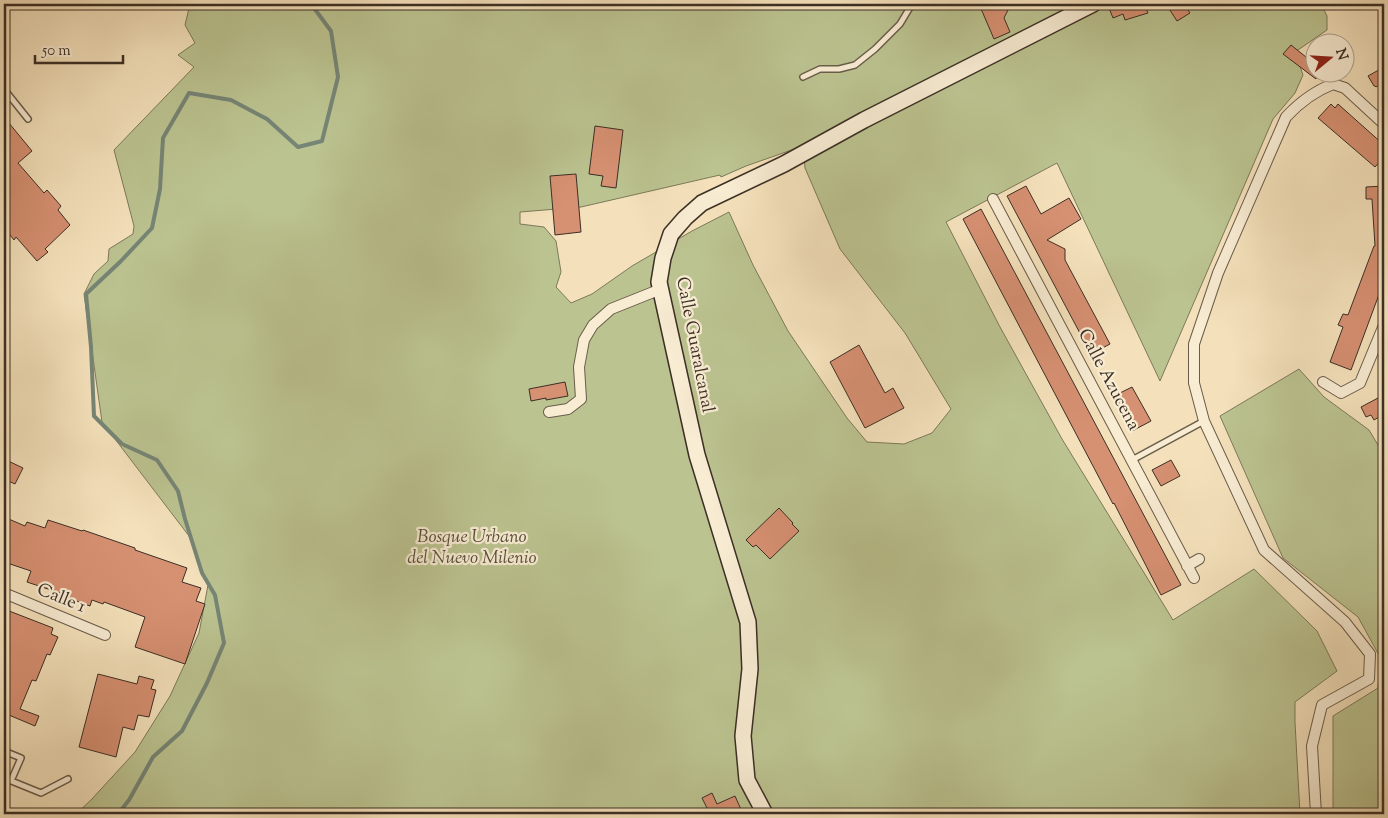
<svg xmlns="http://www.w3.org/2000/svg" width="1388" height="818" font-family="'Sorts Mill Goudy',serif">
  <rect width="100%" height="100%" fill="#f4e1bb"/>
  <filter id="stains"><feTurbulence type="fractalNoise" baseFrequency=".004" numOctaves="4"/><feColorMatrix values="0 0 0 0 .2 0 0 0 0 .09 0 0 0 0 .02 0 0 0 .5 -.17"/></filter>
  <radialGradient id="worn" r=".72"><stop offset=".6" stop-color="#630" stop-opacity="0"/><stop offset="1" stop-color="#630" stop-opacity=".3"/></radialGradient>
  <path fill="#bbc390" stroke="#7c795a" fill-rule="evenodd" d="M190 4H1321L1327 16V30L1295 52 1303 75 1295 93 1273 119 1160 381 1057 163 946 222 1000 327 1062 439 1173 620 1254 569 1317 631 1337 671 1295 702V722L1300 814H76L91 800 135 752 170 696 199 633 208 585 189 536 102 422 84 294 94 274 108 261 109 249 133 234 134 226 114 150 194 67 178 55 195 43 185 25ZM803 146 805 168 840 249 905 333 951 409 932 433 904 444 867 442 847 418 788 331 753 265 729 212 692 231 632 266 592 294 571 303 556 287 561 272 556 241 544 227 520 224V212L581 207 720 175 721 177 746 166Z
    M1299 369 1324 397 1369 430 1384 455V814H1333V716L1378 688 1380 657 1358 617 1283 558 1220 416Z"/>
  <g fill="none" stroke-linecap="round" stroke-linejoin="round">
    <path stroke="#768575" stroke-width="4" d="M118 814 129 800 153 757 182 731 207 683 224 643 215 595 202 573 185 519 178 491 157 460 122 444 94 416 91 347 86 294 121 261 152 228 160 189 163 138 189 93 231 100 267 119 298 147 322 141 338 77 331 31 311 4"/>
  </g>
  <path fill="#d69072" stroke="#3c2f25" d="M979 4H1011L1004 18 1010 32 994 39Z
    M1121 4H1144L1148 13 1125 20 1123 14 1113 18 1109 8Z
    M1166 4H1184L1190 13 1177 21Z
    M1291 45 1316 65V79L1283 54Z
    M1384 67V82L1376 87 1375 86H1374L1368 76Z
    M1331 104 1335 108 1338 104 1384 145V157L1375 167 1318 118Z
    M4 117 32 151 18 163 44 193 47 190 61 206 58 210 70 225 45 249 48 252 37 261 16 237 14 240 4 227Z
    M595 126 623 130 616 188 601 186 603 176 589 174Z
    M576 174 581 232 555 235 550 176Z
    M1026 186 1041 214 1069 198 1081 219 1047 240 1065 249V260L1110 344 1091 354 1007 196Z
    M1384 186V281L1351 370 1330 362 1343 327 1338 325 1343 314 1348 315 1374 246H1375L1372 199H1366V187Z
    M981 209 1181 585 1161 595 1114 503 1113 504 1035 356 963 219Z
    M859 345 885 393 893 388 904 408 865 428 830 362Z
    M565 382 568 396 546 400V398L531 401 529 389Z
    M1132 387 1151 421 1132 431 1114 396Z
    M1378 398 1384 410V414L1374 420 1371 415 1366 417 1361 407Z
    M4 459 23 468 15 484 4 479Z
    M1171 460 1180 476 1161 486 1152 470Z
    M779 508 793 523 792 524 799 531 770 559 756 545 753 547 746 540Z
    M4 517 25 526 27 522 45 528 48 520 82 531 83 530 135 548V550L187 568 182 582 201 588 196 601 205 604 185 664 135 647 145 617 104 602 103 604 92 600 90 606 60 595V593L27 582 31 571 4 562Z
    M4 609 53 628 51 634 58 637 50 655 47 654 36 681 32 680 20 709 39 716 35 726 4 713Z
    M98 674 137 684 139 676 154 680 151 689 156 690 149 717 138 715 134 730 123 727 116 757 79 747Z
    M712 793 717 804 735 796 743 814H710L702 798Z"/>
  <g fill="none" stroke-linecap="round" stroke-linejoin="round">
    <defs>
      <path id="lane" d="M803 77 820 69H839L855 65 875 49 900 24 912 4
        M4 89 28 119
        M1132 460 1204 421
        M4 751 21 758 11 781
        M4 778 41 793 68 779"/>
      <path id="street" d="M993 199 1194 578
        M1323 382 1341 393 1360 383 1384 325
        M549 412 568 409 581 399 579 367 584 340 593 325 611 309 661 289
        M1187 566 1199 559
        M4 593 105 635
        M1316 814 1312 746 1322 705 1369 679 1370 654 1345 622 1264 550 1204 421 1194 383V344L1218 273 1286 117C1299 103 1315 91 1333 84L1345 88 1384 124"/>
      <path id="secondary" d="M765 814 747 780 743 736 750 669 748 622 697 455 659 282 663 258 671 234 685 218 702 203 784 164 864 120 1093 4"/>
    </defs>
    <use href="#lane" stroke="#6a5c4a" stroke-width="8"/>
    <use href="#street" stroke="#6a5c4a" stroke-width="12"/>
    <use href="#secondary" stroke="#3c2f25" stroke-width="18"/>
    <use href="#lane" stroke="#f8ecd3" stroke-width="5"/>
    <use href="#street" stroke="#f8ecd3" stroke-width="10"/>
    <use href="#secondary" stroke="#f8ecd3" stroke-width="15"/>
  </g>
  <g text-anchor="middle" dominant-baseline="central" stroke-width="4.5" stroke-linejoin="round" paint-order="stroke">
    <g font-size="18" fill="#3c2f25" stroke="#f8ecd3">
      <text transform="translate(694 345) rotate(79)">Calle Guaralcanal</text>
      <text transform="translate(1108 380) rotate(62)">Calle Azucena</text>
      <text transform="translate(61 599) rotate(22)">Calle 1</text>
    </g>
    <g font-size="18" font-style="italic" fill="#554d3a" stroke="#f8ecd3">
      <text x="472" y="538">Bosque Urbano<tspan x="472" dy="21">del Nuevo Milenio</tspan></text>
    </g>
  </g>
  <rect width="1388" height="818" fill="none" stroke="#f4e1bb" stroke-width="20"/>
  <rect x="5" y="5" width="1378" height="808" fill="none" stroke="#3c2f25" stroke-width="2.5"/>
  <rect x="10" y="10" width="1368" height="798" fill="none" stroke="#3c2f25"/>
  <g transform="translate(1330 58) rotate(72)"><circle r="24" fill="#f8ecd3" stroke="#ada08d"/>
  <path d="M0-4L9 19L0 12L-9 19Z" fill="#8f2418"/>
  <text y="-8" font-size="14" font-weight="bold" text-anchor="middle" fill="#3c2f25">N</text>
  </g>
  <path d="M35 55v8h88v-8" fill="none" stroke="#3c2f25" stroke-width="2.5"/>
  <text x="42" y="55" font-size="15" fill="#3c2f25" stroke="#f8ecd3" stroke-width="4" paint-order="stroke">50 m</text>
  <rect width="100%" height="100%" filter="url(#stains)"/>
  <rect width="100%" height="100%" fill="url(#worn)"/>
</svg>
